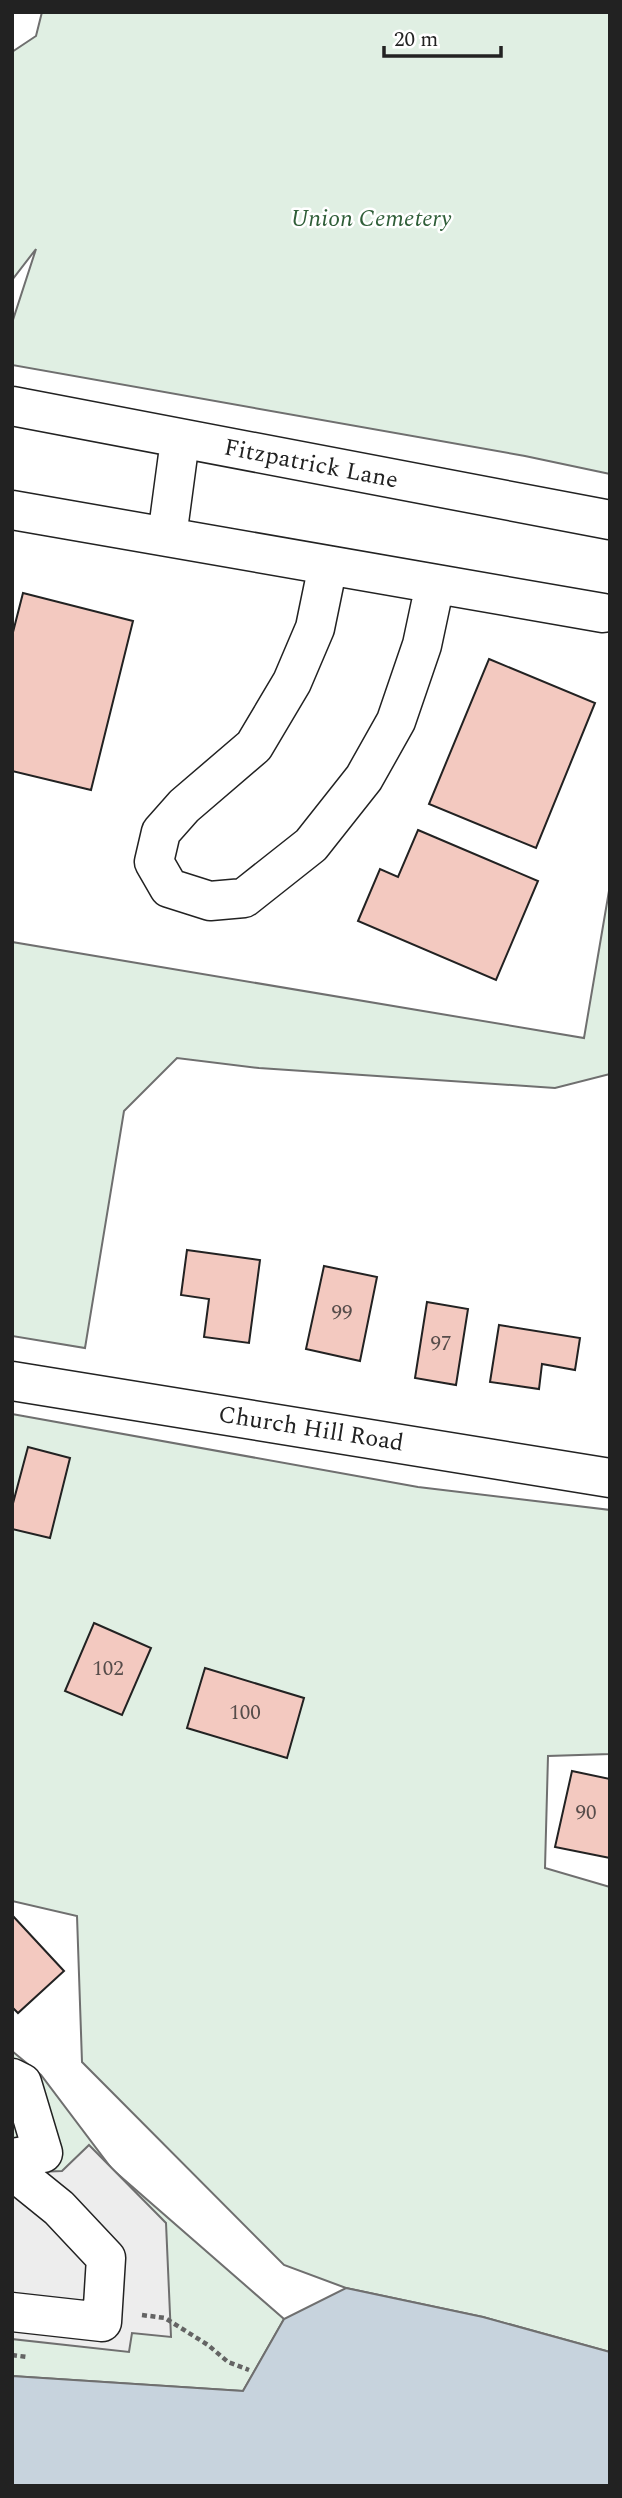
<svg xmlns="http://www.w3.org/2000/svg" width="622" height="2498" font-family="Spectral,serif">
  <rect width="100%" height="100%" fill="#fff"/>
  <path fill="#e0efe3" stroke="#6f6f6f" stroke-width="2" d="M42 12H610V474L525 456 12 365V323L36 249 12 280V52L36 36Z
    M610 885V1074L555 1088 259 1068 177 1058 124 1111 85 1348 12 1336V942L584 1038Z
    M12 1414 418 1487 610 1510V1754L548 1756 545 1868 610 1887V2352L483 2317 346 2288 284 2265 82 2062 77 1916 12 1901Z
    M12 2051 41 2075 112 2169 284 2319 243 2391 12 2376Z"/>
  <path fill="#ededed" stroke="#6f6f6f" stroke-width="2" d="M89 2145 166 2223 171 2337 132 2333 129 2352 12 2339V2173L62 2171Z"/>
  <path fill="#c7d3dd" stroke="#6f6f6f" stroke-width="2" d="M346 2288 483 2317 610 2352V2486H12V2376L243 2391 284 2319Z"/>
  <path fill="#f3c9c0" stroke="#222" stroke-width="2" d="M23 593 133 621 91 790 12 771V636Z
    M489 659 595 703 536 848 429 804Z
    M418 830 538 881 496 980 358 921 380 869 398 877Z
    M187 1250 260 1260 249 1343 204 1337 209 1299 181 1295Z
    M324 1266 377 1277 360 1361 306 1349Z
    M427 1302 468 1309 456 1385 415 1378Z
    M499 1325 580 1338 575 1370 542 1364 539 1389 490 1382Z
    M28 1447 70 1458 50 1538 12 1529V1507Z
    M94 1623 151 1648 122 1715 65 1691Z
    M205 1668 304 1698 287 1758 187 1728Z
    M572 1771 610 1779V1858L555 1847Z
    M12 1915 64 1971 18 2013 12 2007Z"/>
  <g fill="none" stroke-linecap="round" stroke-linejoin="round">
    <defs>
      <path id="minor" d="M12 406 610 520
        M12 510 603 613
        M167 537 180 440
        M328 565 315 628 292 682 254 746 184 806 161 832 154 862 169 888 210 901 244 898 311 845 364 778 396 721 422 645 435 584
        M12 1381 610 1478
        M12 2078 22 2083 43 2153 12 2158
        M12 2170 59 2208 106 2258 102 2322 12 2312"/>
    </defs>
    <use href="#minor" stroke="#222" stroke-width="41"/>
    <path stroke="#646464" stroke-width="4.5" stroke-dasharray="5 3.5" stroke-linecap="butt" d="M142 2315 165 2318 208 2345 228 2362 249 2370
      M12 2355 27 2357"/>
    <use href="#minor" stroke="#fff" stroke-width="38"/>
  </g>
  <g text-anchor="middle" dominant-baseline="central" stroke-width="5" stroke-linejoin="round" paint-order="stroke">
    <g font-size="21" fill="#564c4a">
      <text x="342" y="1313">99</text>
      <text x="441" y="1344">97</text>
      <text x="108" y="1669">102</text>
      <text x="245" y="1713">100</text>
      <text x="586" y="1813">90</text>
    </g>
    <g font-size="24" font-style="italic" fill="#2f5e38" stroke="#fff">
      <text x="371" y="219">Union Cemetery</text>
    </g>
    <g font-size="24" fill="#222" stroke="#fff">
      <text transform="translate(311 464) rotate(11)">Fitzpatrick Lane</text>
      <text transform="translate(311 1429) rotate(9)">Church Hill Road</text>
    </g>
  </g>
  <rect width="622" height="2498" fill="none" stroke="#222222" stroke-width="28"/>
  <path d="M384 46v10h117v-10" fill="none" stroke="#222222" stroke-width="3.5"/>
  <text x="394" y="46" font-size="21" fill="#222222" stroke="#ffffff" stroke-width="5" paint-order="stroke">20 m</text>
</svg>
